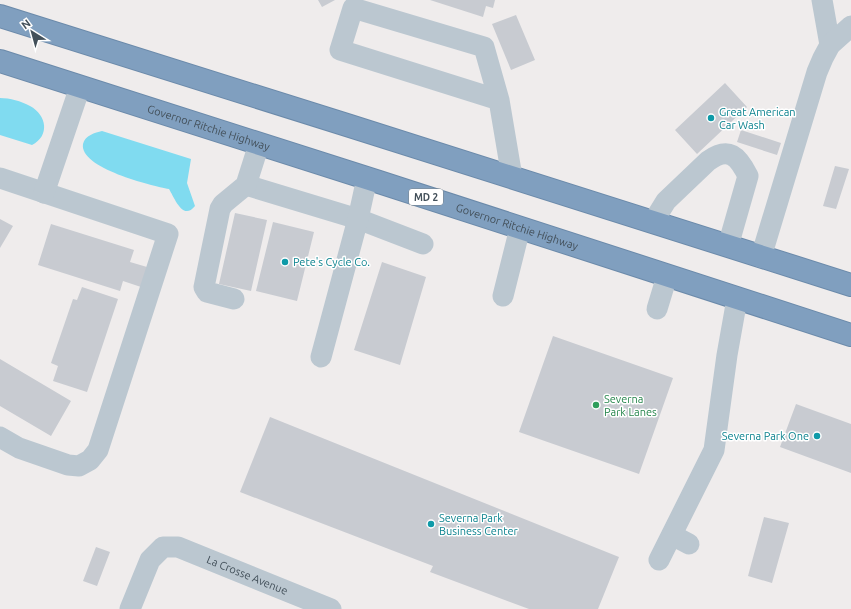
<svg xmlns="http://www.w3.org/2000/svg" width="851" height="609" font-family="Ubuntu,sans-serif">
  <rect width="100%" height="100%" fill="#efecec"/>
  <path fill="#80dbf0" d="M0 98C10 98 21 101 30 106 47 115 50 136 32 145L0 135Z
    M102 131 191 159 187 183 195 206C183 221 175 199 169 189 152 186 79 168 83 144 85 135 95 133 102 131Z"/>
  <path fill="#c8cbd1" d="M318 0H335L322 7Z
    M430 0H495L493 8 486 6 483 17Z
    M516 15 535 60 511 70 492 24Z
    M725 83 747 107 697 154 675 130Z
    M741 130 781 143 777 155 737 142Z
    M835 166 849 169 836 209 823 206Z
    M235 213 267 220 251 291 219 284Z
    M0 219 13 226 0 248Z
    M273 222 314 232 297 301 256 291Z
    M51 224 134 250 130 262 147 267 141 287 123 281 120 291 38 265Z
    M382 262 426 277 400 365 354 350Z
    M82 287 118 299 87 392 53 381 58 366 51 363 73 299 77 300Z
    M553 336 673 378 639 474 519 432Z
    M0 359 71 401 51 436 0 406Z
    M796 404 851 424V473L780 447Z
    M270 417 619 557 598 609H529L430 572 433 566 240 492Z
    M764 517 789 523 772 583 748 576Z
    M96 547 110 552 97 586 83 581Z"/>
  <g fill="none" stroke-linecap="round" stroke-linejoin="round">
    <defs>
      <g id="highway">
        <path d="M0 16 350 126 851 285"/>
        <path id="s2" d="M0 61 379 182 851 335"/>
      </g>
    </defs>
    <use href="#highway" stroke="#6b8aaa" stroke-width="24"/>
    <g stroke="#bbc7d0" stroke-width="21">
      <path d="M822 0 830 45"/>
      <path d="M499 100 340 50 353 8 484 47 499 100 512 177"/>
      <path d="M0 178 168 234 98 450 90 460 79 466 68 465 19 448 0 437"/>
      <path d="M246 185 358 219 423 244"/>
      <path d="M44 193 80 87"/>
      <path d="M653 222 666 201 708 161C729 146 738 156 748 176L728 246"/>
      <path d="M761 257 817 72 823 58 830 45 851 26"/>
      <path d="M503 296 520 228"/>
      <path d="M234 299 207 292 204 287 220 209 223 204 246 185 259 144"/>
      <path d="M657 309 667 276"/>
      <path d="M321 357 358 219 367 178"/>
      <path d="M672 535 689 544"/>
      <path d="M659 560 714 450 727 355 737 299"/>
      <path id="s1" d="M130 609 150 560 163 547H178L331 609"/>
    </g>
    <use href="#highway" stroke="#809fbf" stroke-width="22"/>
  </g>
  <g fill="#0f9aa8" stroke="#fff" stroke-width="1.5">
    <circle cx="711" cy="118" r="4"/>
    <circle cx="285" cy="262" r="4"/>
    <circle cx="817" cy="436" r="4"/>
    <circle cx="431" cy="524" r="4"/>
  </g>
  <circle fill="#2e9e5b" stroke="#fff" stroke-width="1.5" cx="596" cy="405" r="4"/>
  <g text-anchor="middle" dominant-baseline="central" stroke-width="3" stroke-linejoin="round" paint-order="stroke">
    <rect fill="#fff" stroke="#7b848c" stroke-width="1" x="409" y="189" width="34" height="16" rx="3"/>
    <g font-size="10" font-weight="bold" fill="#43505a">
      <text x="426" y="197">MD 2</text>
    </g>
    <g font-size="11" fill="#0d838f" stroke="#fff" text-anchor="start">
      <text x="719" y="112">Great American<tspan x="719" dy="13">Car Wash</tspan></text>
      <text x="293" y="262">Pete's Cycle Co.</text>
      <text x="809" y="436" text-anchor="end">Severna Park One</text>
      <text x="439" y="518">Severna Park<tspan x="439" dy="13">Business Center</tspan></text>
    </g>
    <g font-size="11" fill="#43505a" stroke="#fff">
      <text stroke="none"><textPath href="#s2" startOffset="219">Governor Ritchie Highway</textPath></text>
      <text stroke="none"><textPath href="#s2" startOffset="543">Governor Ritchie Highway</textPath></text>
      <text stroke="none"><textPath href="#s1" startOffset="161">La Crosse Avenue</textPath></text>
    </g>
    <g font-size="11" fill="#27864d" stroke="#fff" text-anchor="start">
      <text x="604" y="399">Severna<tspan x="604" dy="13">Park Lanes</tspan></text>
    </g>
  </g>
  <g transform="translate(32 32) rotate(323)" stroke="#ffffff" stroke-width="3" paint-order="stroke">
  <path d="M0-3L7 15L0 10L-7 15Z" fill="#43505a"/>
  <text y="-6" font-size="11" font-weight="bold" text-anchor="middle" fill="#43505a">N</text>
  </g>
</svg>
